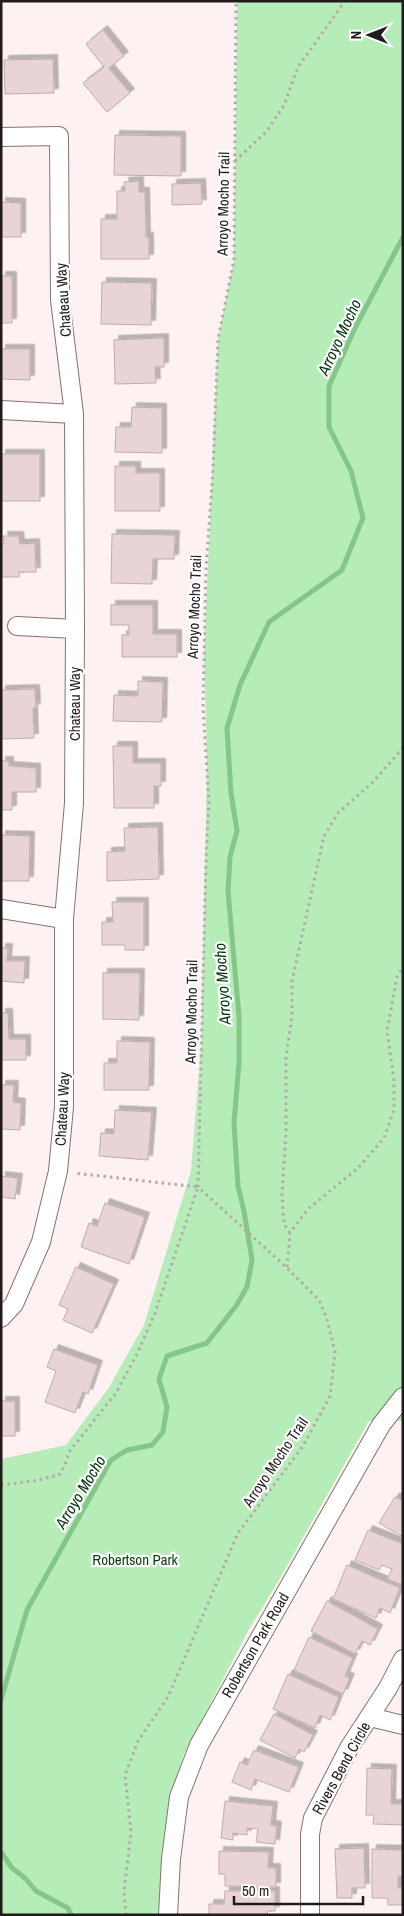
<svg xmlns="http://www.w3.org/2000/svg" width="404" height="1916" font-family="'Archivo Narrow',sans-serif">
  <defs>
    <filter id="shadow"><feDropShadow dx="4.5" dy="-4.5" stdDeviation="0" flood-color="#0004"/></filter>
  </defs>
  <rect width="100%" height="100%" fill="#fdf1f1"/>
  <path fill="#b5ecb7" d="M237 1H403V1421H369L279 1580 248 1631 184 1754 175 1782 169 1812 163 1915H1V1459L66 1445 108 1389 144 1325 191 1171 201 1047 207 768 204 653 218 339 234 260Z"/>
  <g fill="none" stroke-linecap="round" stroke-linejoin="round">
    <path stroke="#85c788" stroke-width="5" d="M1 1700 27 1610 111 1460 127 1450 152 1445 163 1432 167 1407 159 1379 167 1356 207 1343 236 1306 247 1287 252 1260 244 1211 238 1186 234 1123 239 1063V1016L228 891 230 857 237 831 231 793 227 728 240 685 269 622 342 570 363 518 351 471 329 427V386L355 328 403 237
      M1 1852 12 1868 26 1879 36 1891 68 1908 71 1915"/>
  </g>
  <path fill="#e8d4d4" stroke="#bfacac" filter="url(#shadow)" d="M103 30 124 56 109 68 130 93 107 112 83 83 104 67 86 44Z
    M53 59 54 93 5 94 4 60Z
    M115 135 181 136V176L114 175Z
    M139 181V192H145L146 237H149V259H101V219H117V191H125L124 182Z
    M201 183 202 204 172 205V184Z
    M1 202 21 203V237H1Z
    M1 276H12V323H1Z
    M102 282 152 283 151 325 101 324Z
    M164 338V367H155L156 383 115 384 114 340Z
    M1 349H30V380L1 379Z
    M132 407 162 408V453L115 452 116 427H131Z
    M1 454H40V501H1Z
    M115 466H136V473H160V511H115Z
    M112 534 175 535 174 559H153L152 584 111 583Z
    M3 536H19L20 544 35 543 36 572H19V577H1V544H4Z
    M111 605H153V634H177V657H122V635H129V625H111Z
    M138 681 163 682 162 722 113 721 114 695 138 696Z
    M35 689 36 708H33L34 738 1 739V690Z
    M113 746H133V763H161V786H154V808H114Z
    M1 761H9V766L36 768V792H12V810H1Z
    M158 827 159 879 107 881V852L125 851 124 828Z
    M1 835 30 836 29 881H1Z
    M112 902H144V950H125V945H102V922H113Z
    M1 948H8L7 961H25L24 983 1 981Z
    M103 973H140L139 1020 103 1019Z
    M1 1013H8L9 1039H26V1060H1Z
    M117 1041 150 1042 149 1090H104V1063H117Z
    M1 1085H14L13 1102 21 1103 20 1130 1 1129Z
    M115 1110 152 1112 148 1160 99 1156 101 1133 114 1134Z
    M1 1176 18 1178 15 1199 1 1197Z
    M105 1203 145 1217 129 1264 81 1247 89 1223 97 1226Z
    M76 1267 114 1284 92 1333 63 1320 68 1309 59 1305Z
    M54 1349 98 1365 88 1394 83 1392 75 1413 45 1402 56 1371 47 1367Z
    M1 1401H15V1436H1Z
    M395 1497 403 1501V1537L379 1523Z
    M368 1530 403 1544V1585L387 1579 392 1569 382 1565 379 1570 355 1560Z
    M347 1565 400 1588 390 1613 380 1608 376 1618 333 1599Z
    M327 1601 378 1629 370 1645 362 1641 355 1654 311 1631Z
    M309 1637 353 1658 345 1676 350 1678 343 1694 294 1670Z
    M288 1674 339 1697 330 1720 320 1715 315 1728 273 1709Z
    M274 1714 313 1735 304 1752 299 1749 295 1758 260 1740Z
    M254 1750 299 1767 289 1792 255 1779 251 1790 232 1782 240 1762 247 1765Z
    M367 1768 392 1769 391 1804H403V1825L373 1824 374 1815H366Z
    M225 1801 273 1806 271 1825 277 1826 275 1844 256 1842 258 1829 247 1828V1835L233 1833V1840L221 1838Z
    M364 1848 365 1888H352V1898H337L335 1849Z
    M372 1849 403 1850V1876H398V1888H403V1905H388V1898H372Z
    M219 1851 269 1852 268 1868H276V1887L225 1886V1874H219Z
    M225 1891H275V1911H268L267 1915H209V1904H224Z"/>
  <g fill="none" stroke-linecap="round" stroke-linejoin="round">
    <defs>
      <path id="minor" d="M1 137 59 136 60 300 74 414 75 629 74 803 64 919V1107L58 1171 41 1242 14 1304 1 1318
        M1 410 74 414
        M17 626 75 629
        M1 909 64 919
        M370 1717 403 1725
        M168 1915 171 1859 179 1797 199 1745 381 1425 403 1397
        M310 1915V1834L313 1818 349 1748 388 1688 403 1659"/>
    </defs>
    <use href="#minor" stroke="#847373" stroke-width="20"/>
    <path stroke="#b4aaaa" stroke-width="3" stroke-dasharray="2.5 4" stroke-linecap="butt" d="M235 161 267 131 284 105 298 67 345 1
      M290 1233 284 1224 282 1195 286 1131V1058L292 1016V981L324 836 338 813 372 783 403 748
      M287 1267 290 1233 308 1209 358 1168 384 1138 394 1110V1081L387 1031 397 977 403 967
      M1 1485 33 1481 59 1475 65 1465 69 1452 116 1393 137 1354 155 1313 198 1187 74 1173
      M126 1915 124 1892 131 1832 125 1775 138 1741 168 1697 238 1533 303 1446 330 1396 335 1352 327 1319 319 1300 287 1268 198 1187 206 859 209 804 203 706 206 569 213 469 218 339 234 260 236 1"/>
    <use href="#minor" stroke="#fff" stroke-width="18"/>
  </g>
  <g text-anchor="middle" dominant-baseline="central" stroke-width="4.5" stroke-linejoin="round" paint-order="stroke">
    <g font-size="15" fill="#221b1b" stroke="#fff">
      <text transform="translate(223 204) rotate(-89)">Arroyo Mocho Trail</text>
      <text transform="translate(63 300) rotate(-94)">Chateau Way</text>
      <text transform="translate(194 607) rotate(-88)">Arroyo Mocho Trail</text>
      <text transform="translate(74 704) rotate(-90)">Chateau Way</text>
      <text transform="translate(191 1012) rotate(-89)">Arroyo Mocho Trail</text>
      <text transform="translate(62 1109) rotate(-87)">Chateau Way</text>
      <text transform="translate(275 1462) rotate(-56)">Arroyo Mocho Trail</text>
      <text transform="translate(255 1645) rotate(-60)">Robertson Park Road</text>
      <text transform="translate(341 1768) rotate(-61)">Rivers Bend Circle</text>
    </g>
    <g font-size="15" fill="#0a3a12" stroke="#fff">
      <text x="135" y="1559">Robertson Park</text>
    </g>
    <g font-size="16" font-style="italic" fill="#03350c" stroke="#fff">
      <text transform="translate(339 337) rotate(-65)">Arroyo Mocho</text>
      <text transform="translate(222 984) rotate(-94)">Arroyo Mocho</text>
      <text transform="translate(80 1492) rotate(-59)">Arroyo Mocho</text>
    </g>
  </g>
  <rect width="404" height="1916" fill="none" stroke="#221b1b" stroke-width="5"/>
  <g transform="translate(369 35) rotate(270)" stroke="#ffffff" stroke-width="4" paint-order="stroke">
  <path d="M0-4L9 19L0 12L-9 19Z" fill="#221b1b"/>
  <text y="-8" font-size="14" font-weight="bold" text-anchor="middle" fill="#221b1b">N</text>
  </g>
  <path d="M234 1896v8h129v-8" fill="none" stroke="#221b1b" stroke-width="2.5"/>
  <text x="242" y="1896" font-size="15" fill="#221b1b" stroke="#ffffff" stroke-width="4" paint-order="stroke">50 m</text>
</svg>
